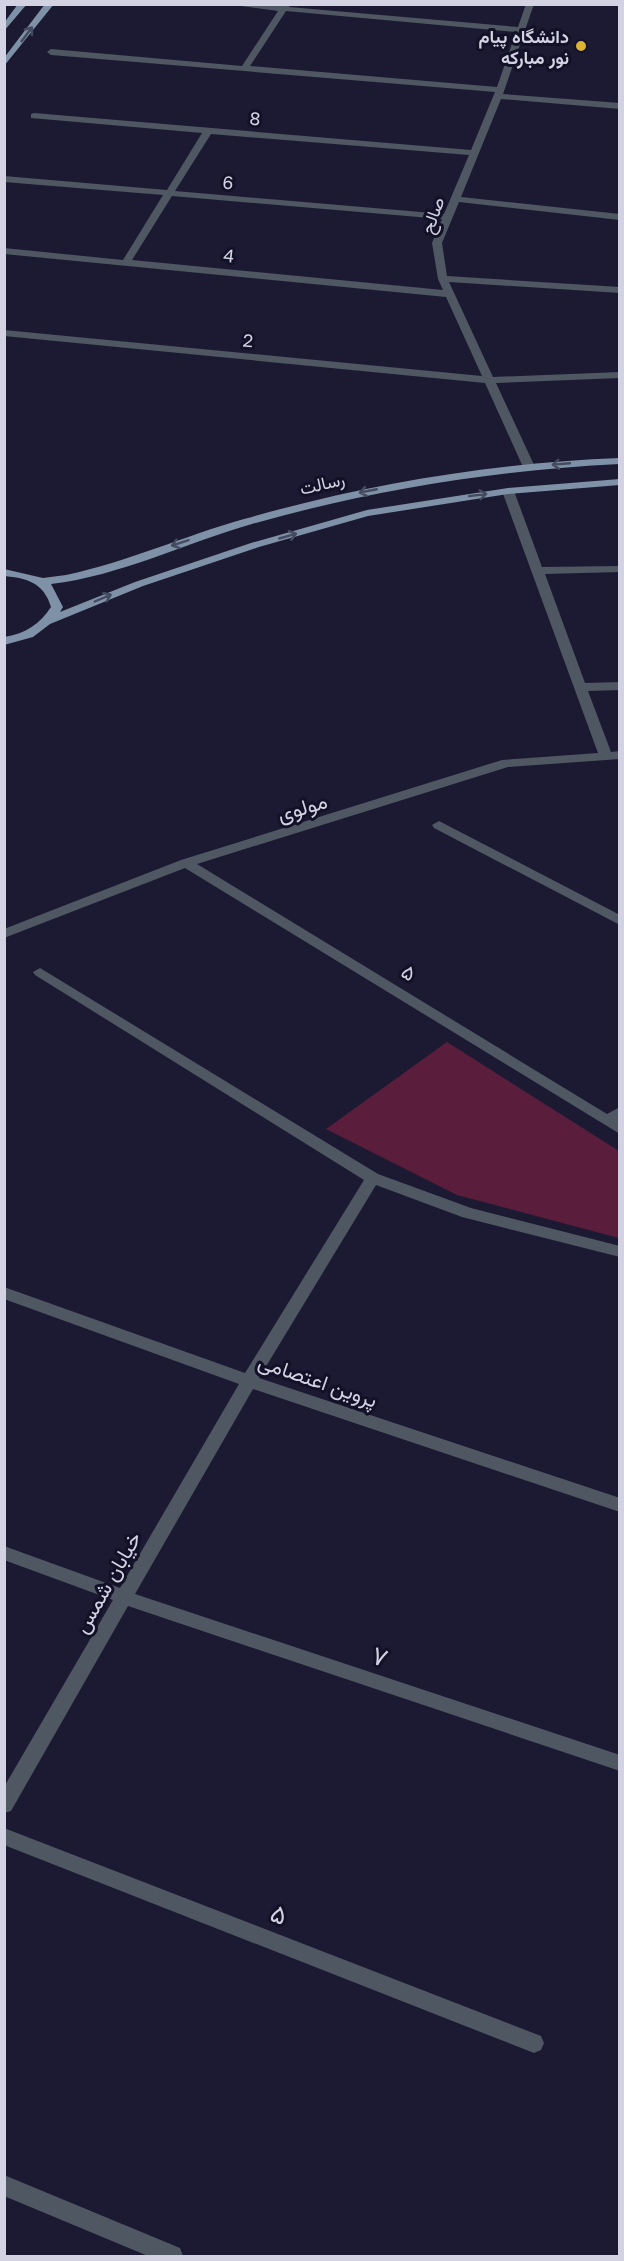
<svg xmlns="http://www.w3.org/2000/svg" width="624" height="2261" font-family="'Golos Text',Vazirmatn,sans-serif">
  <rect width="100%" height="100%" fill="#1c1a32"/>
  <path fill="#5a1e3c" d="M447 1042 619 1151V1238L457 1195 326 1129Z"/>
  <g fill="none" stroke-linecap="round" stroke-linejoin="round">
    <path fill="#4f5762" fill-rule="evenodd" d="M226 4H291L289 7 518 27 526 4H534L503 94 620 103V109L501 99 461 197 620 214V220L459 202 442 243 447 276 620 287V293L449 282 493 377 620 372V378L496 383 535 467 533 469H525L523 467 485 383 4 336V330L482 376 446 297 4 254V248L123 260 163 195 4 182V176L167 190 202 133 31 118V114L34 113 471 150 495 92 51 55 47 52 51 49 242 66 278 11ZM286 11 516 32 497 87 250 66ZM211 134 469 155 444 214 175 191ZM172 196 442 219 432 243 438 279 443 290 132 260Z
      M508 488 514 491 542 567 620 566V572L545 574 585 683 620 682V690L588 691 611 752 620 751V759L508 767 197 864 607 1114 620 1107V1134L185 868 4 938V929L181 860 502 760 598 753 502 491Z
      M439 821 620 915V925L434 828 432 825Z
      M40 968 378 1174 471 1208 620 1246V1257L462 1217 376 1185 259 1378 620 1498V1512L253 1389 135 1594 620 1755V1771L128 1606 11 1811 4 1813V1787L113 1600 4 1560V1546L120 1588 239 1384 4 1299V1287L245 1373 364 1180 35 975 33 972Z
      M4 1828 541 2036 544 2043 541 2050 534 2053 4 1845Z
      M4 2175 180 2248 183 2256H148L4 2196Z"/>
    <path fill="#7f91a7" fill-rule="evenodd" d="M18 4H27L4 31V23Z
      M45 4H54L4 66V58Z
      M620 458V464C494 470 372 490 252 524 185 543 120 576 51 584L63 607 60 612 135 582 251 543 367 510 508 488 620 479V485L508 494 368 516 259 547 143 586 50 624 33 637 4 645V637C25 634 40 624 51 607 44 583 27 578 4 576V569L43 578 66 575C127 562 184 536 244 519 367 484 492 463 620 458Z"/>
  </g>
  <defs><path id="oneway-shaft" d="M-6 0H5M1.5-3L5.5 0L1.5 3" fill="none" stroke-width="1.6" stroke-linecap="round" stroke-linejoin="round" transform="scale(1.5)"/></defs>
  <g stroke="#444b61">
    <use href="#oneway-shaft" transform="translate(27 34) rotate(-53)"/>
    <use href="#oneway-shaft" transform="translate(561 464) rotate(175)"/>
    <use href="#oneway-shaft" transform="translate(368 491) rotate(169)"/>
    <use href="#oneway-shaft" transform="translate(478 495) rotate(-7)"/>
    <use href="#oneway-shaft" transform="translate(288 536) rotate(-16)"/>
    <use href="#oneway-shaft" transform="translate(180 543) rotate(162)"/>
    <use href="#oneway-shaft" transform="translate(103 598) rotate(-23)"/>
  </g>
  <circle fill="#dcb233" stroke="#131128" stroke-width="2" cx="581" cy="46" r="6"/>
  <g text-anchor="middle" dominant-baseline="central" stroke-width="6" stroke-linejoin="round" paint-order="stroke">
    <g font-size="18" font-weight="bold" fill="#d2d2e3" stroke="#131128" text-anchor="end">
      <text x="569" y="36">دانشگاه پیام<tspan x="569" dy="21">نور مبارکه</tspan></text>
    </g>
    <g font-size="18" fill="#d2d2e3" stroke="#131128">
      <text transform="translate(255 118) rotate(5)">8</text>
      <text transform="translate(228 182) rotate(5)">6</text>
      <text transform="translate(432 215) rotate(-70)">صالح</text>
      <text transform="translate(229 255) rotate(6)">4</text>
      <text transform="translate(248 340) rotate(5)">2</text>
      <text transform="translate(322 483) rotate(-13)">رسالت</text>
    </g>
    <g font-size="21" fill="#d2d2e3" stroke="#131128">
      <text transform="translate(302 807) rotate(-17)">مولوی</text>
      <text transform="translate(409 972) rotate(32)">۵</text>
      <text transform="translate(318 1380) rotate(19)">پروین اعتصامی</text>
      <text transform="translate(107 1582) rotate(-60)">خیابان شمس</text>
    </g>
    <g font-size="26" fill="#d2d2e3" stroke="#131128">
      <text transform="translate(380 1656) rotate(19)">۷</text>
      <text transform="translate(279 1914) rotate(21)">۵</text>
    </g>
  </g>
  <rect width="624" height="2261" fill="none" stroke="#d2d2e3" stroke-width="12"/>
</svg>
